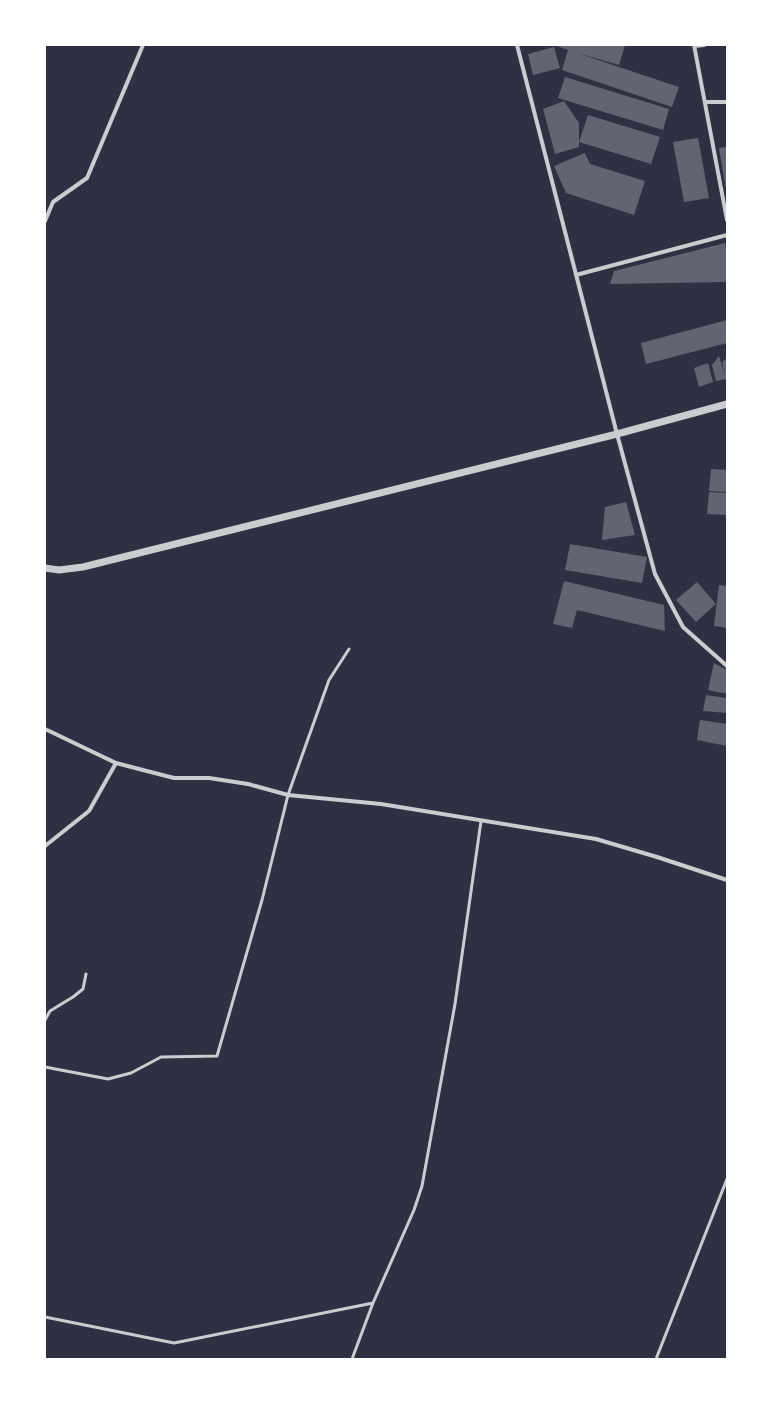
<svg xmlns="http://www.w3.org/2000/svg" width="772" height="1404" font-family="Overpass,sans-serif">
  <rect width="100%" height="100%" fill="#2d3142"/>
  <path fill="#626471" d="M554 45H625L619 65 577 53 679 87 672 107 562 70 568 50Z
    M554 47 560 68 533 75 528 54Z
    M565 77 669 109 663 130 558 98Z
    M564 101 579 123V147L555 154 543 109Z
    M588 115 660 137 651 164 579 142Z
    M698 138 709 198 684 202 673 142Z
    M727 147V190H726L719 148Z
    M585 153 590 164 645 181 634 215 566 193 554 166Z
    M725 243 727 252V282L610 284 614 271Z
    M727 320V343L646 364 641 343Z
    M719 356 725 375 722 362 727 358V379L716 381 712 365Z
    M708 363 713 382 699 387 694 368Z
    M711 469 727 470V492L709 491Z
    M709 492 727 493V515L707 514Z
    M626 502 635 535 602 540 605 507Z
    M570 544 647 557 642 583 565 570Z
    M564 581 664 605 665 631 577 610 572 628 553 624Z
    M697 582 716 604 696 622 676 600Z
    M719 585 727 586V628L714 626Z
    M714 663 727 670V694L708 690Z
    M706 695 727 698V713L703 711Z
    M700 720 727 724V746L697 740Z"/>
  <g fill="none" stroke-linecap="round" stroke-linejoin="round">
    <path stroke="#caccd0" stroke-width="3" d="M45 1020 50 1011 73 997 83 989 86 974
      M45 1067 108 1079 131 1073 161 1057 217 1056 262 900 288 795 329 680 349 649
      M45 1317 174 1343 373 1303
      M352 1359 373 1303 414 1210 422 1186 455 1004 481 821
      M656 1359 727 1179"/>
    <path stroke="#caccd0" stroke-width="4" d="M517 45 617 434 655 574 683 627 727 666
      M694 45 727 220
      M695 46 704 45
      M705 102H727
      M45 221 53 202 87 178 143 45
      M576 275 727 235
      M45 729 116 763 174 778H209L248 784 288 795 381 804 596 839 657 857 727 880
      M45 846 89 811 116 763"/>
    <path stroke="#caccd0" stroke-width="7" d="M45 568 59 570 83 567 617 434 727 404"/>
  </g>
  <rect width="772" height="1404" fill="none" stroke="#ffffff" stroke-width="92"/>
</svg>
